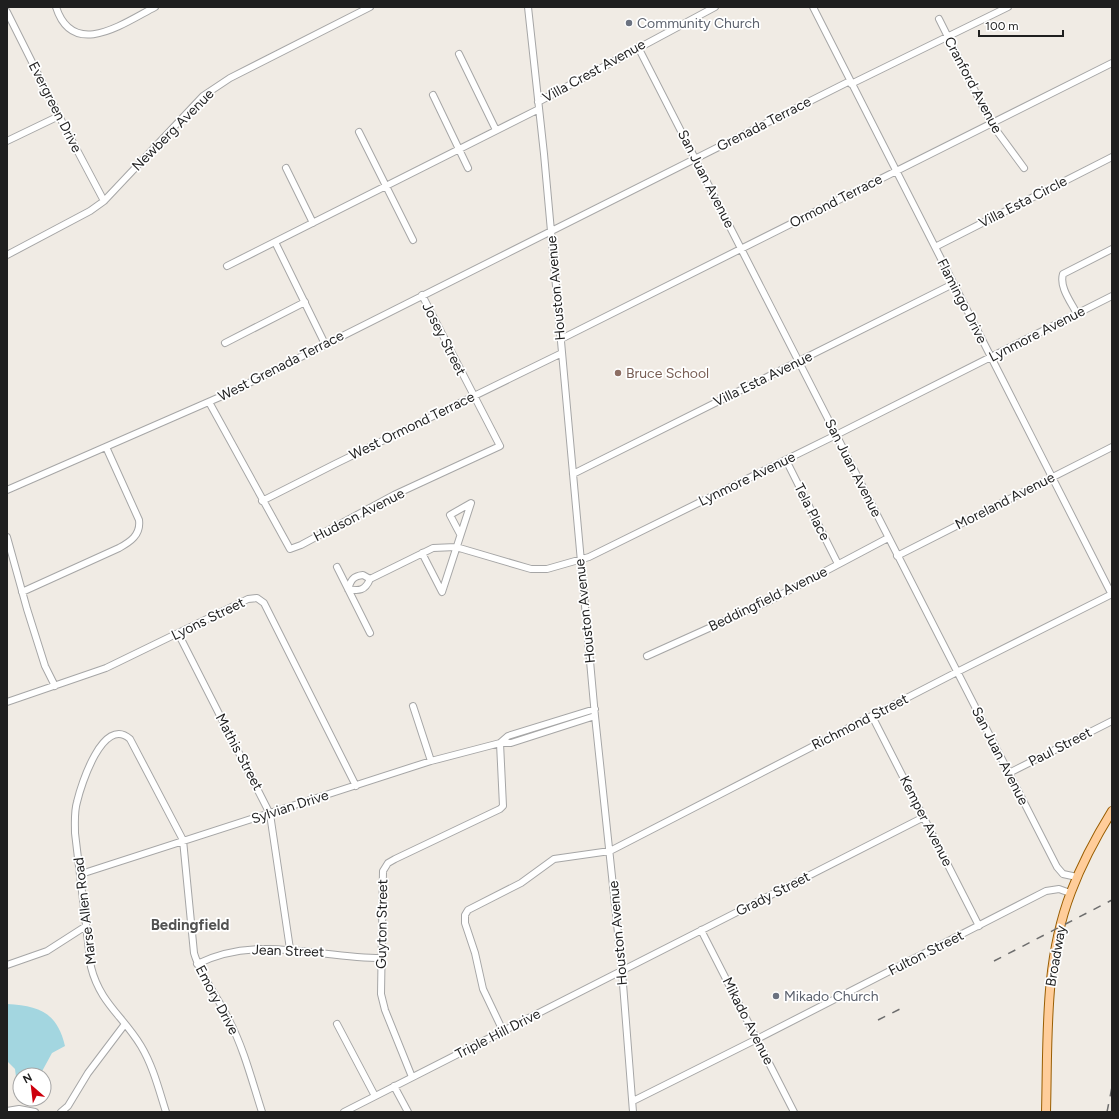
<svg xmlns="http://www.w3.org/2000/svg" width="1119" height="1119" font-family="Figtree,sans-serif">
  <rect width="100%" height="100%" fill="#f0ebe4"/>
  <path fill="#a3d6e0" d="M7 1004C39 1006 57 1012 65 1046L52 1053 40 1075H20V1078L16 1077 15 1069 7 1061Z"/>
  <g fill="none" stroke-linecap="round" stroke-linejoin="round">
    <defs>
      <path id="minor" d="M56 7C73 60 124 23 155 7
        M528 7 544 154 595 716 622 971 633 1112
        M813 7 1112 595
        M7 12 59 116 104 201
        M939 19 991 123 1024 168
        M638 47 1057 867 1063 874 1077 877
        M459 54 496 130
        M851 84 1008 7
        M433 95 468 168
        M538 102 715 7
        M359 132 413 240
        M7 141 59 116
        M286 168 313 223
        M275 242 325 344
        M935 247 1112 157
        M7 255 90 211 104 201 203 96 230 78 370 7
        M227 266 539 109
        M1077 314C1071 302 1059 287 1063 274L1112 249
        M561 339 1112 63
        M225 343 305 302
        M209 402 290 549 301 545 394 495 500 446 422 295
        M786 460 838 564
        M573 474 953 284
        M7 490 229 393 850 81
        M262 501 335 464 562 353
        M7 537 27 609 45 666 55 686
        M422 553 442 592 471 503 450 515 460 534
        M897 556 1112 447
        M337 567 370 633
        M370 579 363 575C353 576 351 580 348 589 359 591 365 591 370 579L433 548 456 547 531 569H547L589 557 836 435 1112 296
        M22 592 119 548C130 542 141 535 139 520L106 447
        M178 633 270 814 290 949
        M647 656 769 601 888 538
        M7 702 106 668 248 599 257 598 264 603 356 786
        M413 706 431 761
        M872 716 979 926
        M500 743 508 736 595 709
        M1009 773 1112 721
        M81 874 431 761 500 743H511L595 716
        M701 930 794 1112
        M197 964C257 934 319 958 381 958
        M7 965 47 951 86 926
        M337 1024 375 1096
        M503 1031 483 989 475 953 465 923V915L468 910 521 883 554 859 610 851 957 672 1112 594
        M412 1077 385 1010 381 994 383 871 388 863 395 859 500 809 503 806 500 743
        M394 1086 408 1112
        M633 1101 757 1039 1046 891 1059 889 1070 893
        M7 1111 19 1109 35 1112
        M61 1112 68 1106 88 1073 125 1024
        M166 1112C159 1090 153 1066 141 1046 123 1016 100 1003 91 967L75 833C75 822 74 812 77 802 81 785 103 715 130 739L183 840 194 953C201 977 218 997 229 1020 244 1049 252 1081 262 1112
        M344 1112 924 817"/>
      <path id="major" d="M1046 1112C1048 1038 1044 962 1071 892 1082 863 1096 837 1112 811"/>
    </defs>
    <use href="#minor" stroke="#a6a6a6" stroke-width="8"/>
    <use href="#major" stroke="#995d00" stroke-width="10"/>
    <use href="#minor" stroke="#fff" stroke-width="6"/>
    <use href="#major" stroke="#ffcd9a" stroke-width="8"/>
    <path stroke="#6d6d6d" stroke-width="1.5" stroke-dasharray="8 8" stroke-linecap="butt" d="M994 961 1112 900
      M878 1020 902 1008
      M1107 1112 1112 1087"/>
  </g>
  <g fill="#6b7280" stroke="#fff" stroke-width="1.5">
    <circle cx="629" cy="23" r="4"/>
    <circle cx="776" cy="996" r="4"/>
  </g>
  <circle fill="#8d6e63" stroke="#fff" stroke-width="1.5" cx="618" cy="373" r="4"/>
  <g text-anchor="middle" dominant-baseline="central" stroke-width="3.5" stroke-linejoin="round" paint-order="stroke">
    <g font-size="14" fill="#5b616d" stroke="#fff" text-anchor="start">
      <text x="637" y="23">Community Church</text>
      <text x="784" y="996">Mikado Church</text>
    </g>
    <g font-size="14" fill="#1f1f1f" stroke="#fff">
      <text transform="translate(594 71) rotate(-29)">Villa Crest Avenue</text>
      <text transform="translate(973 85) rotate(62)">Cranford Avenue</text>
      <text transform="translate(55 107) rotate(63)">Evergreen Drive</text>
      <text transform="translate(764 124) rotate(-27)">Grenada Terrace</text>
      <text transform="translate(173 130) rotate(-45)">Newberg Avenue</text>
      <text transform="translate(706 179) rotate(63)">San Juan Avenue</text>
      <text transform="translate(836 201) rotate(-27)">Ormond Terrace</text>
      <text transform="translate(1023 202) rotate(-27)">Villa Esta Circle</text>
      <text transform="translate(556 288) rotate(-95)">Houston Avenue</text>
      <text transform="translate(962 301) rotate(63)">Flamingo Drive</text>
      <text transform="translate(1037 334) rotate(-27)">Lynmore Avenue</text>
      <text transform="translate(444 339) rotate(63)">Josey Street</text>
      <text transform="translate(281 366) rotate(-27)">West Grenada Terrace</text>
      <text transform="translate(763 379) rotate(-26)">Villa Esta Avenue</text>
      <text transform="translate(412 426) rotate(-26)">West Ormond Terrace</text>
      <text transform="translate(853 468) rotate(63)">San Juan Avenue</text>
      <text transform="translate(747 479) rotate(-26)">Lynmore Avenue</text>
      <text transform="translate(1005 501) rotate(-27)">Moreland Avenue</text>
      <text transform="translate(812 512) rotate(63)">Tela Place</text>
      <text transform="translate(359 515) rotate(-27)">Hudson Avenue</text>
      <text transform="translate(768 599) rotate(-26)">Beddingfield Avenue</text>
      <text transform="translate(585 611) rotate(-96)">Houston Avenue</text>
      <text transform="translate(208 619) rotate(-26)">Lyons Street</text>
      <text transform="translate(860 722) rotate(-27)">Richmond Street</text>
      <text transform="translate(1060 747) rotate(-27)">Paul Street</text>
      <text transform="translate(239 752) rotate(62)">Mathis Street</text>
      <text transform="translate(1000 756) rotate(63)">San Juan Avenue</text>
      <text transform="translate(290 807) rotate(-18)">Sylvian Drive</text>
      <text transform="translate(926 821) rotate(63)">Kemper Avenue</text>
      <text transform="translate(773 894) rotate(-27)">Grady Street</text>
      <text transform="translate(85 911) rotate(-97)">Marse Allen Road</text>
      <text transform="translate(382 924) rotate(-89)">Guyton Street</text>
      <text transform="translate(618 933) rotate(-95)">Houston Avenue</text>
      <text transform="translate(288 951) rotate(2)">Jean Street</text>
      <text transform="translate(926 953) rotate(-27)">Fulton Street</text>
      <text transform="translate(1056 956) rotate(-80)">Broadway</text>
      <text transform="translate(217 1000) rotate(62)">Emory Drive</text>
      <text transform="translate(748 1021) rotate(63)">Mikado Avenue</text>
      <text transform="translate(498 1034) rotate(-27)">Triple Hill Drive</text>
    </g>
    <g font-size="14" fill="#785e54" stroke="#fff" text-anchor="start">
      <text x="626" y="373">Bruce School</text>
    </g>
    <g font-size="15" font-weight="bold" fill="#525252" stroke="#fff">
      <text x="190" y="925">Bedingfield</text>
    </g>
  </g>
  <rect width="1119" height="1119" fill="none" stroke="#1f1f1f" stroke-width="16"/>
  <g transform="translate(32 1087) rotate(332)"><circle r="19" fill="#ffffff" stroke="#a5a5a5"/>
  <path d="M0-3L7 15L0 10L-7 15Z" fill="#cd000d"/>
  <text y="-6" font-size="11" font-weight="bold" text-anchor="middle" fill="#1f1f1f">N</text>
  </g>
  <path d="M979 30v6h84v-6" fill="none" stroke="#1f1f1f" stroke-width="2"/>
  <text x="985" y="30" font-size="12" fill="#1f1f1f" stroke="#ffffff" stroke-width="3" paint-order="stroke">100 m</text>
</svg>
